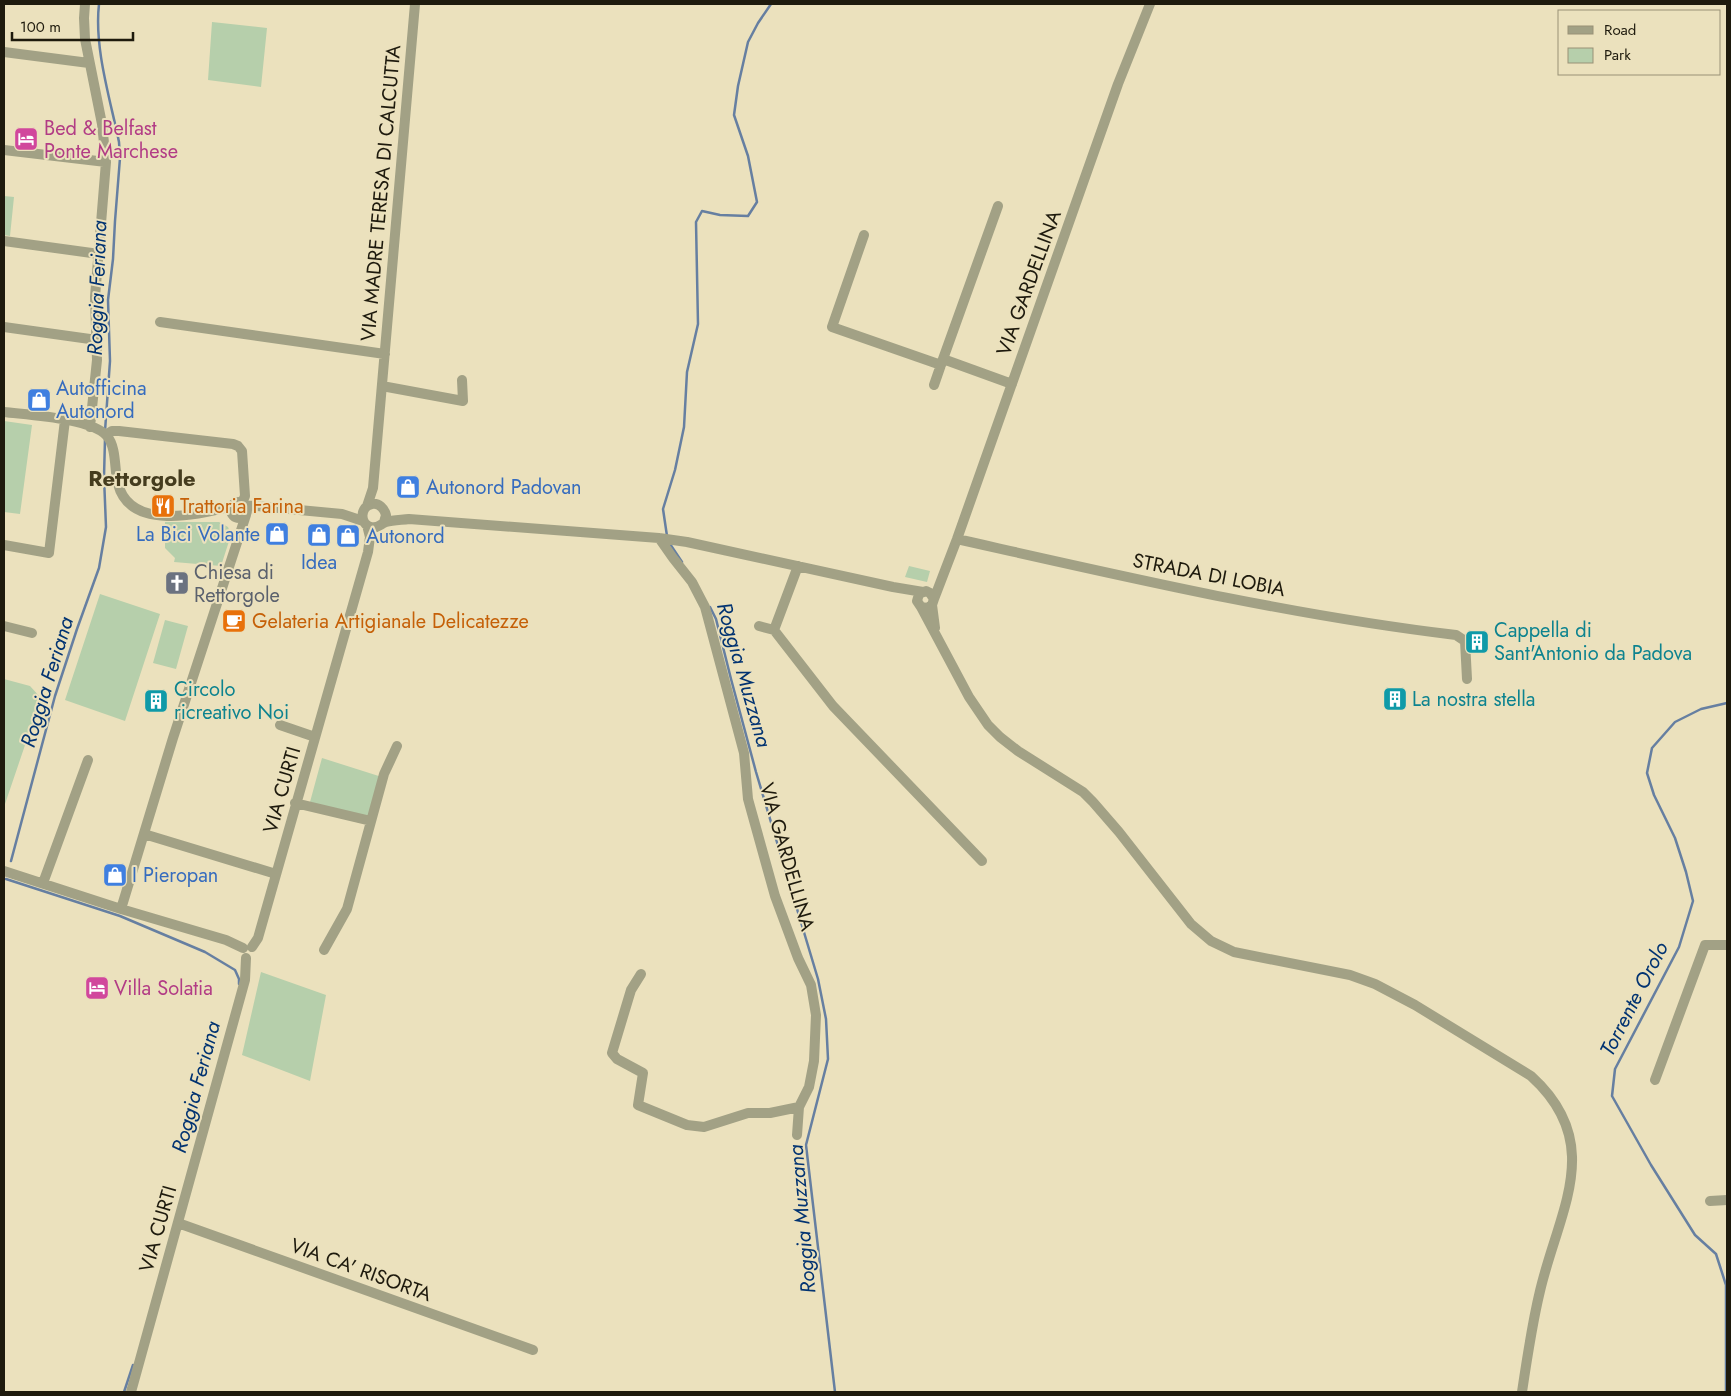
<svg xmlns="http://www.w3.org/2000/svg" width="1731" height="1396" font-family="Jost,sans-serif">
  <rect width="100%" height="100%" fill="#ebe1bd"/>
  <path fill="#b6cfab" d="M212 22 267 28 261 87 208 80Z
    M4 196 14 197 10 236 4 235Z
    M4 421 32 425 20 514 4 512Z
    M165 522H219L228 527 231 535 221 566 174 562 175 558 165 548Z
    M909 566 930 571 927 582 905 577Z
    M100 594 160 614 125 721 65 700Z
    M165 620 188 626 176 669 153 663Z
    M4 679 30 686 41 698 4 807Z
    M322 758 385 778 370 819 310 802Z
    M261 972 326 995 310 1081 242 1055Z"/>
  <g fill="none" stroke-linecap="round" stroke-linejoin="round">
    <path stroke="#667fa1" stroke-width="2.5" d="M99 4C94 48 110 98 119 142L120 158 115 221 113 259 108 300 110 361 105 431
      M667 536 663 509 675 470 684 427 687 372 698 324 696 222 702 211 720 215 748 216 757 202 748 156 734 115 738 86 748 42 758 23 771 4
      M670 544 682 562
      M710 607 716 619 731 679 756 772 818 979 826 1019 828 1059 806 1145 835 1392
      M11 861 55 696 77 629 99 568 106 527 104 477 105 439
      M6 879 120 916 205 952 235 970 239 979V984
      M124 1392 133 1365
      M1726 1392V1285L1716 1254 1695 1235 1651 1165 1612 1096 1615 1069 1679 947 1693 901 1686 872 1675 838 1654 795 1647 773 1652 748 1675 722 1701 709 1727 703"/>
    <path stroke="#a2a185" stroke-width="10" d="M85 4 84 18 85 39 102 124 106 162 95 297 97 360 90 427
      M4 52 89 63
      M4 150 106 162
      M864 235 832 327 941 365
      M4 241 99 254
      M160 322 385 354
      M4 327 97 340
      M943 359 998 206
      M934 385 943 359 1012 384
      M382 386 463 401 462 380
      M4 412C28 415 91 418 107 436 117 448 114 470 118 484 130 531 199 515 232 506
      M106 435 112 431H119L233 444 238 446 242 451 245 496 242 503
      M231 510a8 8 0 1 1 16 0a8 8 0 1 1-16 0Z
      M245 505 342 514 363 521
      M367 506 373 488 415 4
      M384 522 386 515C384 508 379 503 372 504 360 506 359 524 371 527 378 529 380 524 386 522 393 520 402 520 409 519L659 538 687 542 893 587 923 592
      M659 538 673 558 692 582 705 607 744 753 748 799 775 896 798 958 811 985 816 1015 814 1061 809 1087 799 1107 797 1135
      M957 539C1122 576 1288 615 1456 635L1465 641 1467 679
      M4 545 49 553 65 420
      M934 599 957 539 1118 84 1150 4
      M932 605 927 608 921 607 917 601 919 594 926 591 930 593 934 599 932 605 935 628
      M921 607 969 697 988 725 1000 737 1018 751 1083 792 1093 802 1119 832 1191 924 1211 941 1234 952 1350 975 1375 984 1415 1005 1531 1076C1606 1144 1559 1210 1540 1291 1532 1324 1527 1358 1522 1392
      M4 626 32 633
      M759 626 774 630 798 566
      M774 630 833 706 982 861
      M280 725 315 737
      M295 803 371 821
      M144 834 276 874
      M4 871 121 909 226 940 243 948
      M43 883 88 760
      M121 909 173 738 246 515
      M252 947 258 938 368 552 370 537 367 525
      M324 950 347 909 384 774 397 746
      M641 974 631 990 612 1053 617 1059 643 1073 638 1105 687 1125 704 1127 748 1113H770L799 1107
      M1655 1080 1705 945H1727
      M1710 1201 1727 1200
      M178 1223 533 1350
      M131 1392 245 980 246 958"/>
  </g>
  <defs>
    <symbol id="hotel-square" viewBox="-11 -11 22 22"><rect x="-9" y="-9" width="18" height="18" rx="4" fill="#d1479c" stroke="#ebe1bd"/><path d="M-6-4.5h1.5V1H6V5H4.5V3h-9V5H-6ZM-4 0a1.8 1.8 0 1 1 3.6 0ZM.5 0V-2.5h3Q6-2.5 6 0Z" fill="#fff"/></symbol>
    <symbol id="shop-square" viewBox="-11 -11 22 22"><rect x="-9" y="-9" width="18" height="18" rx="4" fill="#3f7fe0" stroke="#ebe1bd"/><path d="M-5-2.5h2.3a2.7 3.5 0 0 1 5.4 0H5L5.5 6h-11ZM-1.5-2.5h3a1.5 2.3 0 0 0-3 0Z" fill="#fff"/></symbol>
    <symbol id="restaurant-square" viewBox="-11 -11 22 22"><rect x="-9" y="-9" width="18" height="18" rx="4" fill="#e8710a" stroke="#ebe1bd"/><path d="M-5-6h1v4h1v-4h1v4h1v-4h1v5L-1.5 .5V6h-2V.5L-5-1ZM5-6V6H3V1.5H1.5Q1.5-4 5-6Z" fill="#fff"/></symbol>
    <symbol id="church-square" viewBox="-11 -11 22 22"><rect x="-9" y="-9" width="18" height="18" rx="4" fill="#6b7280" stroke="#ebe1bd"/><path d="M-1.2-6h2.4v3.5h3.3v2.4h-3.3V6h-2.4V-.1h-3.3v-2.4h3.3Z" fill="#fff"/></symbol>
    <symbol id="cafe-square" viewBox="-11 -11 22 22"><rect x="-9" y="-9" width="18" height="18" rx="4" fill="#e8710a" stroke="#ebe1bd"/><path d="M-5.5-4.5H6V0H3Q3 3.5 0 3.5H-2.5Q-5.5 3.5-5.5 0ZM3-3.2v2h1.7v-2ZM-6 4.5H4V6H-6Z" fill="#fff"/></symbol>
    <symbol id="building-square" viewBox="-11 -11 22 22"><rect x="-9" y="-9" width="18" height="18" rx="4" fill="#0f9aa8" stroke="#ebe1bd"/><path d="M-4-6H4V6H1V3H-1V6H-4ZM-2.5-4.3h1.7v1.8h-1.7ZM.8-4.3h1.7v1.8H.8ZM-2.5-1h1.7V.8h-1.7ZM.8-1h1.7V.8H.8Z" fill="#fff"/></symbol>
  </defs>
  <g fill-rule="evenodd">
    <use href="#hotel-square" x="12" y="125" width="28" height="28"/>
    <use href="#shop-square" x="25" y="386" width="28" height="28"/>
    <use href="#shop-square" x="394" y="473" width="28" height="28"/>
    <use href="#restaurant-square" x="149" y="492" width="28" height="28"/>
    <use href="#shop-square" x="263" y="520" width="28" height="28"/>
    <use href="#shop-square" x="305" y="521" width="28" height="28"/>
    <use href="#shop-square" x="334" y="522" width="28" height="28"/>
    <use href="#church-square" x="163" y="569" width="28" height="28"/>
    <use href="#cafe-square" x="220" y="607" width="28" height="28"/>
    <use href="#building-square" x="1463" y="628" width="28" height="28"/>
    <use href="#building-square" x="1381" y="685" width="28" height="28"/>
    <use href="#building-square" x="142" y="687" width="28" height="28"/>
    <use href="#shop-square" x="101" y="861" width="28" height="28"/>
    <use href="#hotel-square" x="83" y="974" width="28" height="28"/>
  </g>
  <g text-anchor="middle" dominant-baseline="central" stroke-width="4" stroke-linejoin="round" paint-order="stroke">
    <g font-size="20" fill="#b23c85" stroke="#ebe1bd" text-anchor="start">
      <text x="44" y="128">Bed &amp; Belfast<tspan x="44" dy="23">Ponte Marchese</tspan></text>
      <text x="114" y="988">Villa Solatia</text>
    </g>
    <g font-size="20" fill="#1e1a0d" stroke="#ebe1bd">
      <text transform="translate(381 193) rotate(-85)">VIA MADRE TERESA DI CALCUTTA</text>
      <text transform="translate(1029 283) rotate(-70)">VIA GARDELLINA</text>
      <text transform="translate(1209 575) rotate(11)">STRADA DI LOBIA</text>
      <text transform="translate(282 790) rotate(-74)">VIA CURTI</text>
      <text transform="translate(787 857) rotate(74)">VIA GARDELLINA</text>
      <text transform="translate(158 1229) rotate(-74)">VIA CURTI</text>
      <text transform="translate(361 1270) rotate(20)">VIA CA' RISORTA</text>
    </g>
    <g font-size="20" fill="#366cbe" stroke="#ebe1bd" text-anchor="start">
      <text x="56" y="388">Autofficina<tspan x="56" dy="23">Autonord</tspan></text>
      <text x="426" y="487">Autonord Padovan</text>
      <text x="260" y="534" text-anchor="end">La Bici Volante</text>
      <text x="366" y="536">Autonord</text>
      <text x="319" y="562" text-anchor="middle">Idea</text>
      <text x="132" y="875">I Pieropan</text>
    </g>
    <g font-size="20" fill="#c56008" stroke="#ebe1bd" text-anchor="start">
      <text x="180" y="506">Trattoria Farina</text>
      <text x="252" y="621">Gelateria Artigianale Delicatezze</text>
    </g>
    <g font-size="20" fill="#5b616d" stroke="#ebe1bd" text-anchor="start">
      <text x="194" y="572">Chiesa di<tspan x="194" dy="23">Rettorgole</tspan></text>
    </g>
    <g font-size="20" fill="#0d838f" stroke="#ebe1bd" text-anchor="start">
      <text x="1494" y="630">Cappella di<tspan x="1494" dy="23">Sant'Antonio da Padova</tspan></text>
      <text x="174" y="689">Circolo<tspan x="174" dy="23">ricreativo Noi</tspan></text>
      <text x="1412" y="699">La nostra stella</text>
    </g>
    <g font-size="21" font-style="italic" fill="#023371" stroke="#ebe1bd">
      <text transform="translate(97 288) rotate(-88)">Roggia Feriana</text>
      <text transform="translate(744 675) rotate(74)">Roggia Muzzana</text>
      <text transform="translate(47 682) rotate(-73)">Roggia Feriana</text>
      <text transform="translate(1634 999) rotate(-63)">Torrente Orolo</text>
      <text transform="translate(196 1087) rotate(-75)">Roggia Feriana</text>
      <text transform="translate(802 1219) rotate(-95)">Roggia Muzzana</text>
    </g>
    <g font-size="22" font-weight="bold" fill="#453c1e" stroke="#ebe1bd">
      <text x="142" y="478">Rettorgole</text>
    </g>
  </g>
  <rect width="1731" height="1396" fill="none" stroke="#1e1a0d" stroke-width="10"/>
  <rect x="1558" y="10" width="162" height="65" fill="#ebe1bd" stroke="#999177"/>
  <rect x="1568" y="26" width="25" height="8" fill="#a2a185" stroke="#999177"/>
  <text x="1604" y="35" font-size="15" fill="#1e1a0d">Road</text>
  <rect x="1568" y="48" width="25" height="15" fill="#b6cfab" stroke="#999177"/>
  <text x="1604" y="60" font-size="15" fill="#1e1a0d">Park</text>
  <path d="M12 32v8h121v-8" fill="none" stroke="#1e1a0d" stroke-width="2.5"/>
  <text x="20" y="32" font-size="15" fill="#1e1a0d" stroke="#ebe1bd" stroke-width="4" paint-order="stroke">100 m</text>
</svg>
